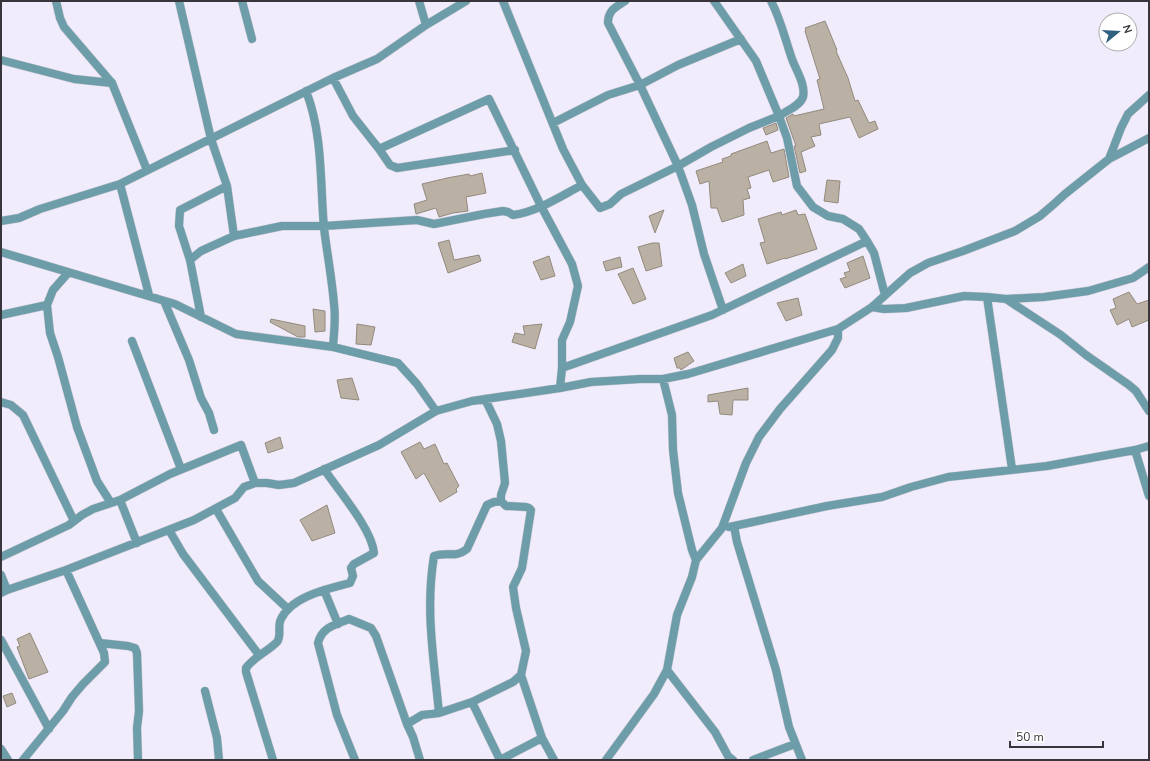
<svg xmlns="http://www.w3.org/2000/svg" width="1150" height="761" font-family="'Nunito Sans',sans-serif">
  <rect width="100%" height="100%" fill="#f1ecfb"/>
  <path fill="#bab0a3" stroke="#938a7d" d="M825 21 837 50 836 51 848 78 855 101 858 100 869 123 875 121 878 129 859 138 850 117 819 124 821 135 811 137 815 146 801 152 806 171 800 173 794 146H796L786 118 793 114 794 116 824 109 817 80 820 79 805 31 806 30 805 28Z
    M776 123 778 130 766 135 763 128Z
    M767 141 771 153 784 149 789 177 773 182 769 170 748 177 751 188 747 189 750 198 743 200 744 215 722 222 717 208H711L709 181 700 184 696 171 723 162 722 159 731 156V154Z
    M482 173 486 193 466 197 468 211 453 213 439 217 436 208 416 214 414 204 427 200 422 184 447 178 469 174 470 176Z
    M827 180 840 181 838 203 824 201Z
    M664 210 655 233 649 216Z
    M796 210 798 215 805 214 817 249 785 259V258L767 264 760 243 765 242 758 219 781 212 782 215Z
    M449 240 454 260 479 255 481 261 448 273 438 243Z
    M652 243H659L662 266 646 271 638 247Z
    M549 256 555 276 541 280 533 262Z
    M863 256 870 278 845 288 840 279 846 277 844 273 850 271 847 263Z
    M620 257 622 267 606 271 603 262Z
    M743 264 746 276 731 283 725 273Z
    M633 268 646 299 633 304 618 274Z
    M1129 292 1137 304 1149 300V320L1132 327 1129 319 1117 325 1110 310 1116 308 1113 299Z
    M798 298 802 315 786 321 777 303Z
    M313 309 325 311V331L315 332Z
    M271 319 305 326V337H298L270 322Z
    M357 324 375 327 371 345 356 344Z
    M542 324 535 349 512 342 515 333 525 335 523 326Z
    M688 352 694 361 681 370 680 368H677L674 358Z
    M352 378 359 400 341 398 337 380Z
    M748 388V400H733L732 415 720 414 718 401 708 402V395Z
    M280 437 283 448 268 453 265 443Z
    M420 442 424 449 435 444 444 464 447 463 459 486 456 489 457 492 440 502 424 473 416 479 401 452Z
    M327 505 335 533 312 541 300 520Z
    M30 633 48 672 29 679 17 647 20 646 17 639Z
    M12 693 16 703 7 707 3 696Z"/>
  <g fill="none" stroke-linecap="round" stroke-linejoin="round">
    <defs>
      <path id="minor" d="M56 1 60 18 64 27 112 83 147 170
        M179 1 211 139 227 186 234 236
        M242 1 252 39
        M419 1 426 25
        M503 1 563 149 582 185 600 208 610 204 621 194 678 166 711 147 749 128 779 116 756 61 714 1
        M625 1C616 7 608 10 608 23L640 85 678 166 692 205 704 254 723 310
        M771 1C781 20 785 39 792 59 796 70 806 85 803 97 800 106 786 111 779 116L787 138 797 186 813 207 828 216 843 219 859 229 867 241
        M1 60 74 79 112 83
        M333 78 353 116 379 149 489 99 541 206 572 264 578 286 570 322 562 340V368
        M306 91C323 134 320 183 324 228 327 253 332 279 334 304 336 318 334 333 333 347
        M553 123 608 95 640 85 678 65 741 39
        M379 149 390 165 397 168 515 150
        M1109 159 1149 138
        M120 184 149 295
        M1 221 19 218 40 209 120 184 333 78 377 59 426 25 466 1
        M1 252 175 304 236 334 333 347 398 363 417 384 436 411
        M190 260 179 226 180 210 227 186
        M68 273 53 290 47 305 50 333 58 357 77 427 97 481 111 503
        M987 297 1012 469
        M1006 299 1044 297 1088 291 1133 278 1149 267
        M164 301 189 360 201 398 209 413 214 430
        M872 307 884 309 906 308 964 296 987 297 1006 299 1061 335 1086 355 1129 385 1136 391 1149 411
        M1 315 47 305
        M201 317 190 260 201 251 234 236 282 226H324L417 220 434 224 484 214 503 211 508 212 513 215C537 212 561 196 582 185
        M132 341 181 469
        M663 379 672 415 673 450 678 493 692 550 696 560
        M560 388 562 368 712 315 867 241 874 253 885 295
        M485 399 497 424 501 441 505 483 501 495V501L506 506 526 507 529 508 531 510 522 568 513 587 516 608 526 651 521 675 542 738 554 760
        M1 402 11 405 23 415 74 521
        M1149 446 1135 450 1149 496
        M120 500 137 543
        M216 509 258 581 288 609
        M734 526 827 506 882 497 911 487 948 477 1047 466 1135 450
        M729 527 734 526 737 542 776 670 789 727 802 760
        M169 530 183 554 259 655
        M1 557 69 525 82 515 93 509 120 500 170 474 241 445 255 483
        M1 575 7 590
        M324 590 338 624
        M1 593 7 590 66 570 194 520 235 498 244 487 255 483H267L279 485 294 483 379 445 436 411 472 401 560 388 591 382 640 379H663L688 374 838 329 872 307 910 273 928 263 963 251 1015 231 1040 216 1054 204 1065 194 1109 159 1121 128 1128 114 1149 95
        M1 640 49 729
        M100 643 128 646 135 648 137 653 139 711 137 728 138 760
        M667 670 715 732 728 756 733 760
        M205 691 217 738 219 760
        M472 702 500 760
        M439 713C434 660 425 610 434 556 447 551 455 559 467 549L487 505 494 502 501 501
        M407 724 422 715 439 713 472 702 513 682 521 675
        M1 749 8 760
        M23 760 63 711 72 697 83 684 105 662 104 653 66 570
        M273 760 246 672V668C255 656 267 652 277 642 282 636 277 626 281 619 292 596 328 589 350 583L353 576 351 568 354 564 374 553C372 529 338 490 324 469
        M355 760 337 715 318 643C322 627 335 625 349 619L371 628 376 636 407 724 413 737 420 760
        M500 760 542 738
        M606 760 654 694 667 670 677 615 692 577 696 560 722 528 746 463 759 437 780 409 832 350 838 338V329
        M753 760 795 744"/>
    </defs>
    <use href="#minor" stroke="#ccc8d5" stroke-width="9"/>
    <use href="#minor" stroke="#6c9da8" stroke-width="8"/>
  </g>
  <rect width="1150" height="761" fill="none" stroke="#38363c" stroke-width="4"/>
  <g transform="translate(1118 32) rotate(72)"><circle r="19" fill="#ffffff" stroke="#afafb1"/>
  <path d="M0-3L7 15L0 10L-7 15Z" fill="#2f607e"/>
  <text y="-6" font-size="11" font-weight="bold" text-anchor="middle" fill="#38363c">N</text>
  </g>
  <path d="M1010 741v6h93v-6" fill="none" stroke="#38363c" stroke-width="2"/>
  <text x="1016" y="741" font-size="12" fill="#38363c" stroke="#ffffff" stroke-width="3" paint-order="stroke">50 m</text>
</svg>
